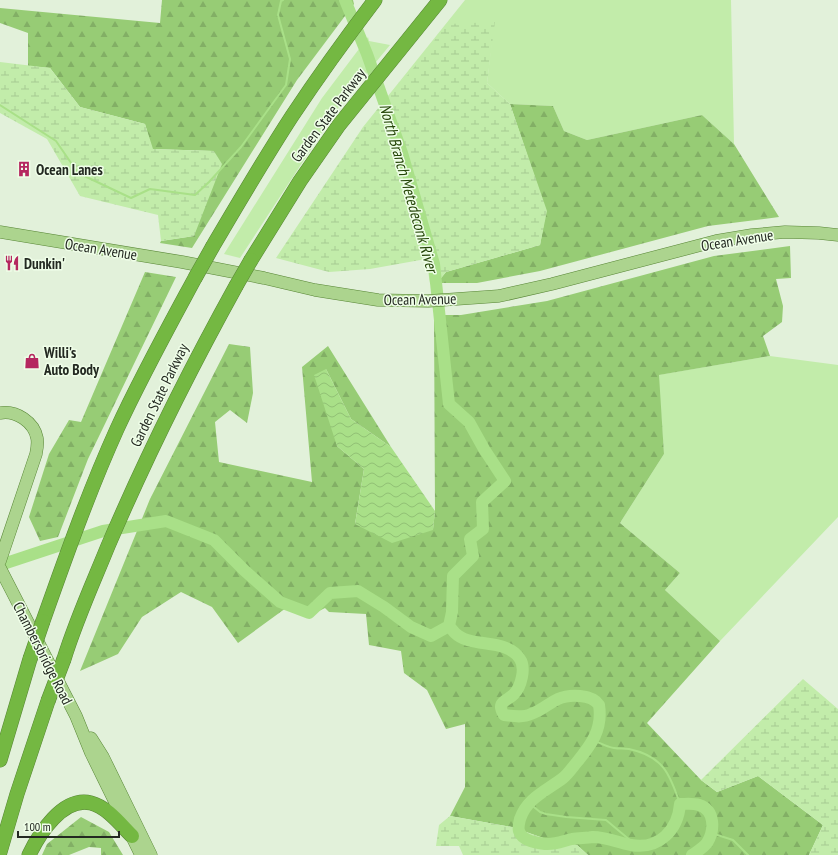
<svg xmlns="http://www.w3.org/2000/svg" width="838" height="855" font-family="'PT Sans Narrow',sans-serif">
  <defs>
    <pattern id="forest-firs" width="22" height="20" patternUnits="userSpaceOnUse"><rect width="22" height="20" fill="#97cc75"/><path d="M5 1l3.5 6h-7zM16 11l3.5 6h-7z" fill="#82af65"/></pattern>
    <pattern id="wetland-marsh" width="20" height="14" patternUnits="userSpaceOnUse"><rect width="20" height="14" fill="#c2ecaa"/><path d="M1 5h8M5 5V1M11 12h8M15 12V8" fill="none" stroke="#a6ca92"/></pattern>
    <pattern id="water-waves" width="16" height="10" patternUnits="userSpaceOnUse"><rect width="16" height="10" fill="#a9e088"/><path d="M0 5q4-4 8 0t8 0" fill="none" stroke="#91c075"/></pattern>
  </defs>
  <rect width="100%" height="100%" fill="#e2f1da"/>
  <path fill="#c2ecaa" d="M465 0H731L734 144 702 115 587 140 564 131 553 106 510 104 487 83 494 22 400 81Z
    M368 37 369 41 390 45 338 108 240 258 224 254 322 98Z
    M770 356 838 365V517L720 641 665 590 680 573 620 523 664 454 658 375Z"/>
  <path fill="url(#forest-firs)" d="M162 0H353L354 4 297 80 192 248 160 243 161 241 194 236 214 151 152 149 145 124 80 107 50 68 28 66V33L0 23V8L160 23Z
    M510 104 553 106 564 131 587 140 702 115 734 144 779 217 708 226 540 271 477 283H437L446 272 540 245 546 211Z
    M790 246 791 278 776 279 783 306 782 322 763 336 770 356 659 375 664 454 620 523 680 573 665 590 720 641 647 723 701 780 717 792 758 776 823 825 809 855H588L577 845 543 838 512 827 450 816 465 787V724L446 729 427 690 404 673 401 651 369 645 366 614 329 612 325 608 319 611 286 608 238 643 212 607 181 592 142 617 118 654 80 671 150 499 229 344 250 347 253 393 247 423 230 410 215 422 219 462 312 482 302 367 328 346 391 447 351 419 326 369 337 446 364 469 355 524 433 529 435 511 434 315H461L547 301 714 256Z
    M145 272 176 277 88 459 58 537 40 541 29 517 49 454 69 420 81 422Z
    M81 817 109 832 123 855H101V848L89 847 69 855H42L47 844Z"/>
  <path fill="url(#wetland-marsh)" d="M495 22 487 83 510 104 547 211 540 245 446 272 437 283H430L426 259 370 269 329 272 276 258 363 127 400 81 409 74 447 24Z
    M0 62 50 68 80 107 145 124 153 149 214 151 222 164 194 236 161 241 158 215 80 196 47 139 0 113Z
    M803 679 838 709V855H809L823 825 758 776 717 792 701 780Z
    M450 816 512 827 543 838 577 845 588 855H463L459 846H436L439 825Z"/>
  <path fill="url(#water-waves)" d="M326 369 351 419 391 447 435 511 433 530 392 543 355 524 364 469 337 446 314 375Z"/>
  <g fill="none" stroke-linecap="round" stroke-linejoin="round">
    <path stroke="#a9e088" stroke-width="2" d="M0 105 56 141 78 173 131 198 150 189 195 195 209 182 241 147 286 85 290 59 278 15 281 1 283 0
      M593 740C600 743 607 747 614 748 619 749 624 748 629 749 663 756 670 774 680 804
      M529 803 540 812 546 814 566 817 606 820 637 846
      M711 833 733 840 748 855"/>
    <path stroke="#a9e088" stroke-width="12" d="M345 0 367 54 402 153 434 264 449 404 469 422 484 449 505 481 482 502 483 529 470 539 473 556 453 576 452 612 449 626
      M0 565 103 531 166 521 214 540 245 571 280 602 309 613 330 593 358 591 384 607 411 627 431 636 449 626
      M449 626C451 628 453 631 455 633 471 649 506 637 520 659 526 668 521 687 514 694 508 701 495 701 504 715 512 716 523 718 531 714 541 711 549 703 558 699 569 694 592 694 599 705 603 729 591 745 577 762 572 768 568 774 563 778 546 791 527 798 520 819 519 823 518 828 519 831 522 841 537 843 545 844 555 845 563 841 572 839 579 838 586 838 593 837 607 837 618 843 631 845 659 850 678 830 680 804 686 804 693 803 699 805 715 810 715 830 707 843 703 848 698 851 692 855"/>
    <defs>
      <path id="primary" d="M0 232 182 262 264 278 315 290 378 300 428 301 499 296 552 284 716 241 752 235 785 232 819 233 838 235
        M0 413C16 410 34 422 37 438 38 443 37 449 36 454L0 561
        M0 568 76 716 91 753 141 855
        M91 738 103 757 151 855"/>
      <path id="motorway" d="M213 246C239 202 264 159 292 116 318 77 346 38 375 0
        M251 260 300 181 339 125 440 0
        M43 621C66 556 89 491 117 429 141 377 168 328 195 278
        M64 659C76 620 93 583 108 546 146 457 189 371 236 286
        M0 760 30 659
        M0 852 17 794 48 701
        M29 855C39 834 63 796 91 803 107 807 120 824 132 836"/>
    </defs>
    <use href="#primary" stroke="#588636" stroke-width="13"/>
    <use href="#motorway" stroke="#588636" stroke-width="15"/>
    <use href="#primary" stroke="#acd48e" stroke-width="12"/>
    <use href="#motorway" stroke="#74b842" stroke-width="14"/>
    <defs>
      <path id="motorway-bridge" d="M195 278 213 246
        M236 286 251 260
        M30 659 43 621
        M48 701 64 659"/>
    </defs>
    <use href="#motorway-bridge" stroke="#588636" stroke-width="15" stroke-linecap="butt"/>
    <use href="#motorway-bridge" stroke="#74b842" stroke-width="14"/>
  </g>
  <defs>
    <symbol id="building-bare" viewBox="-9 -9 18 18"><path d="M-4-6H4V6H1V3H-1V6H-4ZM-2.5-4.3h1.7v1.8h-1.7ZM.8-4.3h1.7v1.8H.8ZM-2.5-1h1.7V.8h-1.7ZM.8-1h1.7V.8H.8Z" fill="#b52860" stroke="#effee8" stroke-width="2.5" paint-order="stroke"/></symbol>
    <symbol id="restaurant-bare" viewBox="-9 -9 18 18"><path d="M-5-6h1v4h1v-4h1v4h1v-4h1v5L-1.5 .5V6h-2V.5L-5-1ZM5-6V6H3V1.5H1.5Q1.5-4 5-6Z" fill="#b52860" stroke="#effee8" stroke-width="2.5" paint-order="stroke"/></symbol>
    <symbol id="shop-bare" viewBox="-9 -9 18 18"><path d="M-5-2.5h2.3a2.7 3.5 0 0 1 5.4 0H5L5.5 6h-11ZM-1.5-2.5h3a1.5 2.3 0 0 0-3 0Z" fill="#b52860" stroke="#effee8" stroke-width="2.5" paint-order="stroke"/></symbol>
  </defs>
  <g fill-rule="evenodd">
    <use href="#building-bare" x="13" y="158" width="22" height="22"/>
    <use href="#restaurant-bare" x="1" y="252" width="22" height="22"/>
    <use href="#shop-bare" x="21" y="350" width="22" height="22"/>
  </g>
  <g text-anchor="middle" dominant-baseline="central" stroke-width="3" stroke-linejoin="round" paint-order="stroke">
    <g font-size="15" fill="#232921" stroke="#effee8">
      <text transform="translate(328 115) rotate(-53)">Garden State Parkway</text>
      <text transform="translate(737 240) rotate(-9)">Ocean Avenue</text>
      <text transform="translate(101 249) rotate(9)">Ocean Avenue</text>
      <text transform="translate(420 299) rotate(-1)">Ocean Avenue</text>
      <text transform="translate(159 395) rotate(-64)">Garden State Parkway</text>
      <text transform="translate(43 653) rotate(63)">Chambersbridge Road</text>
    </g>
    <g font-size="15" font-weight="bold" fill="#232921" stroke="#effee8" text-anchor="start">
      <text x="36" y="169">Ocean Lanes</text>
      <text x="24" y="263">Dunkin'</text>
      <text x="44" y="352">Willi's<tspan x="44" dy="17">Auto Body</tspan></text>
    </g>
    <g font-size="16" font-style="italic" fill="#244507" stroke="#effee8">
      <text transform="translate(409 188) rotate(74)">North Branch Metedeconk River</text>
    </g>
  </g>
  <path d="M18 831v6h101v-6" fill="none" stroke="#232921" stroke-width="2"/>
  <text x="24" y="831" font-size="12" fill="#232921" stroke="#effee8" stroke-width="3" paint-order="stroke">100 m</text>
</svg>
